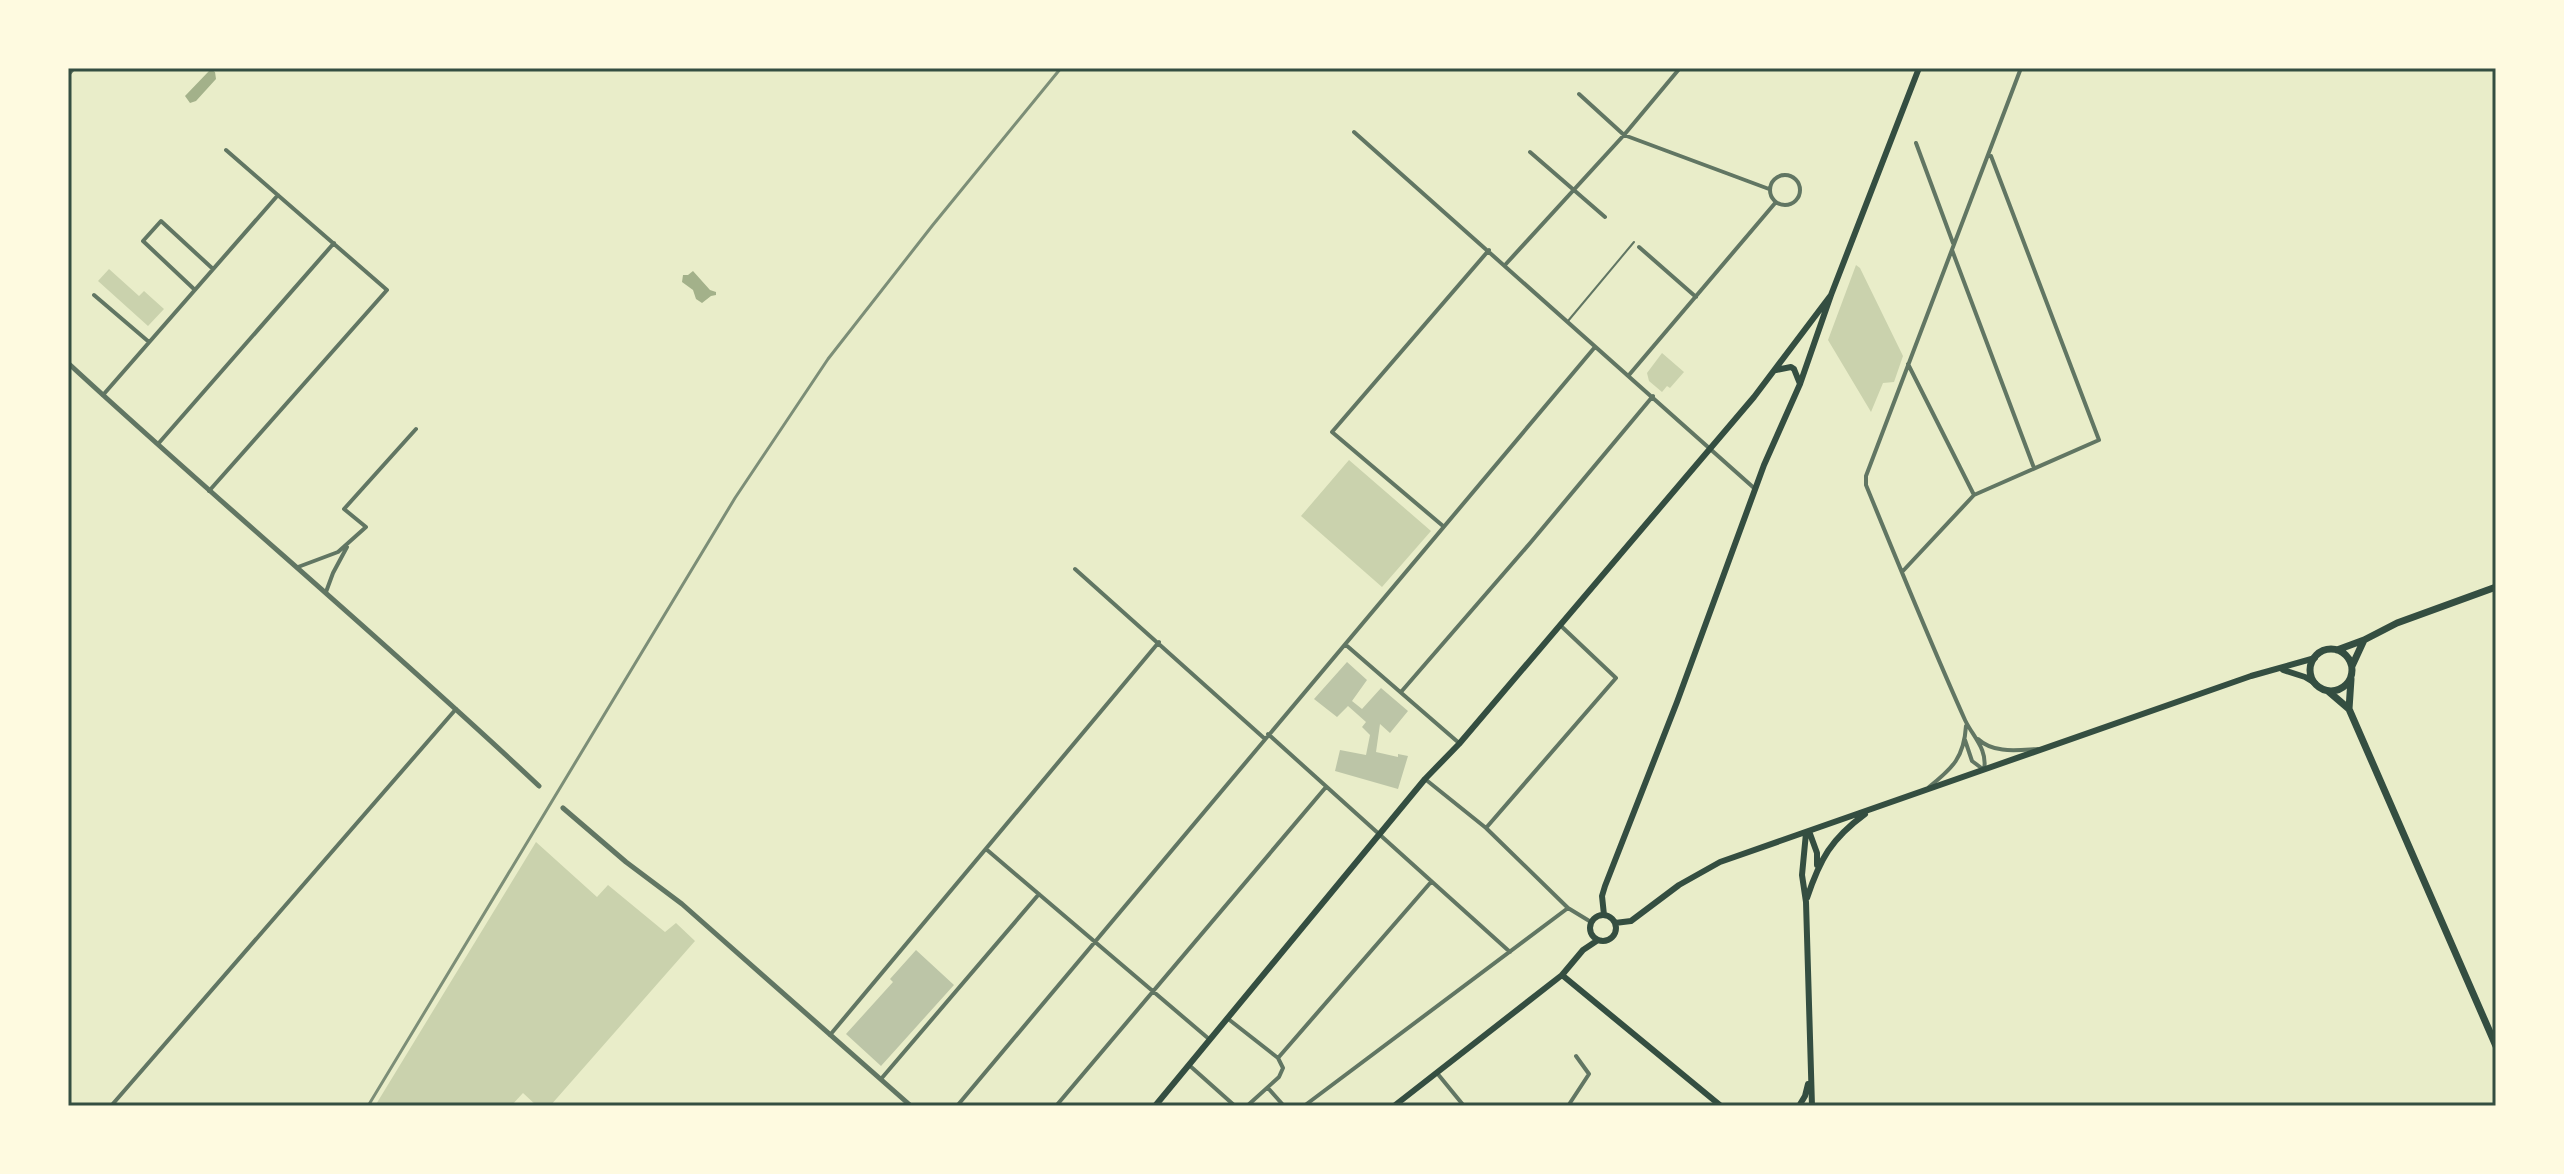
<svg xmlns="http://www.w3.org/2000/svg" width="2564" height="1174" font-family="Mulish,sans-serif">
  <rect width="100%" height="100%" fill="#e9edc9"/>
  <path fill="#cad2ad" d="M1856 265 1860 268 1903 356 1894 382 1883 383 1871 412 1828 340Z
    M109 269 139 296 144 291 164 309 148 326 98 281Z
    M1662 353 1684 372 1670 388 1667 386 1662 392 1649 381 1647 373Z
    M1349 460 1431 531 1382 587 1301 516Z
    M536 842 597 897 608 885 665 932 676 923 695 941 550 1106H537L523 1093 511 1106H375Z"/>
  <path fill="#a3b18a" d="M212 70 215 72 216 79 196 101 190 103 185 96 209 71Z
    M693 271 710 290 716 292V295L711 296 702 303 696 299 693 290 682 282 683 275H688Z"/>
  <path fill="#bcc5a7" d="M1347 662 1367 680 1352 701 1362 709 1381 688 1408 711 1390 733 1380 724 1376 752 1398 757V754L1408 756 1398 789 1335 771 1340 750 1366 755 1370 735 1362 727 1366 722 1348 706 1337 717 1314 699Z
    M916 950 954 985 881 1066 846 1034 893 982 890 979Z"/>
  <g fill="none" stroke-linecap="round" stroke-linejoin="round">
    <path stroke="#617663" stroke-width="2" d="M1568 321 1634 242"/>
    <path stroke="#617663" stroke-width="4" d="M68 75 74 68
      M1579 94 1624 135 1769 189
      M1354 132 1754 488
      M1916 143 1953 243
      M1530 152 1605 217
      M1770 190a15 15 0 1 1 30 0a15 15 0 1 1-30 0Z
      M1639 247 1696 297
      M1952 250 2034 468
      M1505 265 1624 135 1680 68
      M195 290 143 241 161 221 213 269
      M94 295 149 342
      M1908 364 1974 495
      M1629 375 1776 202
      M103 395 278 195
      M158 444 334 243
      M209 491 387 290 226 150
      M1443 526 1332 432 1489 250
      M298 567 338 552 366 527 344 509 416 429
      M1075 569 1265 739
      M1902 572 1974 495 2099 440 1991 156
      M326 592 333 573 347 547
      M1346 645 1459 743
      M1401 692 1531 542 1653 396
      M1268 734 1510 952
      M1978 739C1994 754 2018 750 2038 749
      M1965 740 1972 761 1984 770C1988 749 1973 737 1965 720 1930 642 1898 563 1866 485V476L2021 68
      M1425 779 1486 828 1568 908 1591 922
      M1929 787C1953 768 1964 757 1966 726
      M1486 828 1616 678 1560 625
      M986 849 1209 1039
      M1227 1018 1278 1058 1283 1068 1279 1077 1247 1106
      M830 1035 1159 642
      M1278 1058 1431 882
      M1189 1065 1235 1106
      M1437 1073 1464 1106
      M881 1079 1039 894
      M1268 1088 1284 1106
      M111 1106 456 709
      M957 1106 1595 347
      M1056 1106 1326 787
      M1304 1106 1568 908
      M1568 1106 1589 1074 1576 1056"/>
    <path stroke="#617663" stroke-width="5" d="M68 363C223 506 385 641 539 786
      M563 808 626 862 682 904 911 1106"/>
    <path stroke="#344e41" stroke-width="6" d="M1776 370 1791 367 1794 369 1800 384
      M2283 670 2305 677 2315 683
      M1809 831 1817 853V865
      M1806 833 1802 875 1806 902 1812 1106
      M1807 898C1820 859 1831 839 1865 814
      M1590 928a13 13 0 1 1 26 0a13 13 0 1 1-26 0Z
      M1604 915 1602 896 1605 886 1677 702 1764 465 1800 384 1831 295 1919 68
      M1615 923 1631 921 1679 885 1720 862 2251 676 2315 658
      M1562 975 1721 1106
      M1155 1106 1425 779 1459 744 1754 397 1831 295
      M1394 1106 1562 975 1583 950 1598 940
      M1799 1106 1805 1096 1808 1084"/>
    <path stroke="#344e41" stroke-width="7" d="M2364 640 2397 623 2496 587
      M2310 670a21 21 0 1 1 42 0a21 21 0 1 1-42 0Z
      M2337 650 2364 640 2352 666
      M2328 691 2349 709 2351 679
      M2349 709 2496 1046"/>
    <path stroke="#7c8e77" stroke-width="3" d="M368 1106 735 498 828 359 932 226 1061 68"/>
  </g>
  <rect width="2564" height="1174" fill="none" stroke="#fefae0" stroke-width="140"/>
  <rect x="70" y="70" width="2424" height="1034" fill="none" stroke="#344e41" stroke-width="3"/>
</svg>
